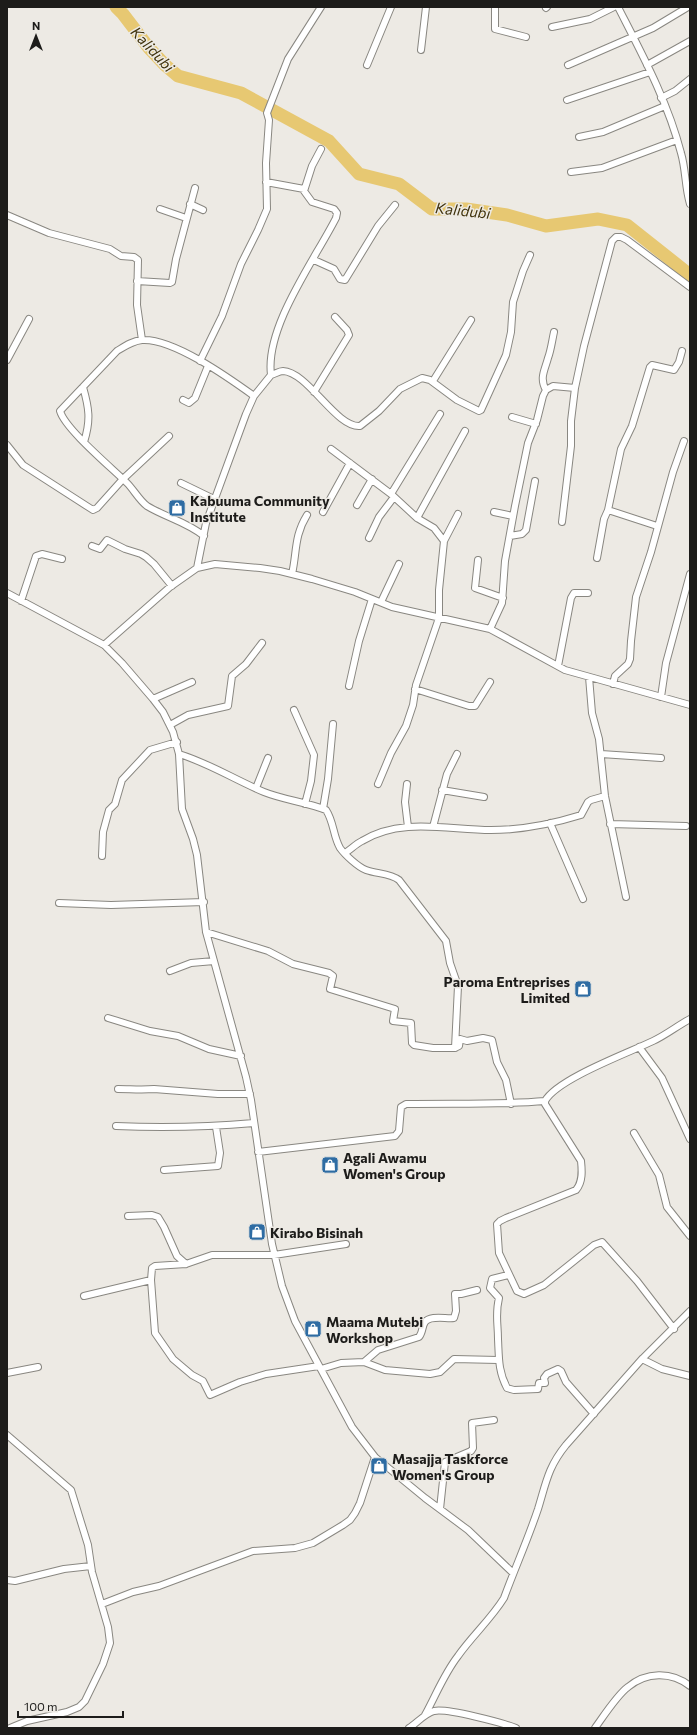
<svg xmlns="http://www.w3.org/2000/svg" width="697" height="1735" font-family="Commissioner,sans-serif">
  <rect width="100%" height="100%" fill="#edeae4"/>
  <g fill="none" stroke-linecap="round" stroke-linejoin="round">
    <path stroke="#e7c872" stroke-width="13" d="M116 7 123 14 149 48 165 65 178 76 241 93 329 141 359 174 399 184 432 209H466L507 215 546 226 598 219 627 225 690 275"/>
    <defs>
      <path id="minor" d="M495 7V29L526 37
        M618 7C642 54 668 102 681 153 686 170 685 188 690 204
        M546 8 547 7
        M552 27 590 19 614 7
        M421 50 426 7
        M367 65 391 7
        M568 65 653 28 688 7
        M647 65 690 41
        M661 98 675 91 690 79
        M567 100 650 72
        M579 137 603 132 665 106
        M571 172 602 168 677 140
        M266 182 304 189
        M190 204 203 210
        M160 209 186 218
        M7 215 49 233 110 249 121 256 134 257 138 260 137 305 142 340
        M314 260 334 269 340 279 345 280 378 226 395 205
        M137 281 170 283 172 282 176 259 195 188
        M7 360 29 319
        M200 361 222 316 241 264 258 230 267 209 266 163 269 120 267 113 288 59 321 7
        M271 375C275 374 279 371 283 371 308 372 336 428 360 426L379 411 400 389 422 378 430 380 457 400 479 411 481 410 506 355 511 332 513 302 523 271 530 255
        M433 381 471 320
        M83 387C89 408 91 420 84 442
        M546 390C539 378 545 370 548 358 551 350 552 341 554 332
        M314 392 349 335 347 330 335 317
        M183 400 189 403 195 398 208 366
        M512 417 536 424
        M7 445 23 465 93 510 97 508 123 479 169 436
        M331 449 391 494 417 518 434 528 444 541 439 590V618L416 685 413 705 406 726 391 753 378 784
        M181 483 214 499
        M391 494 440 414
        M357 505 372 479
        M323 512 350 463
        M494 512 513 516
        M417 518 465 431
        M562 522 571 446V421L575 388 584 346 612 241 616 237H621L627 240 690 287
        M657 526 608 510 621 449 632 426 650 367 652 365 674 370 679 362 682 351
        M204 536C187 522 165 517 147 506 139 500 134 490 127 483 112 468 65 429 60 411L117 351C125 346 132 341 142 340 173 338 229 378 254 396
        M510 536 522 534 526 530 535 481
        M369 538 379 517 394 497
        M444 541 458 514
        M92 546 100 549 107 540 125 549 141 554 146 557 154 564 172 586
        M597 558 604 519 608 510
        M478 560 475 588 503 598
        M197 568 206 523 246 414 254 396 271 375C265 327 314 261 336 218L337 213 334 209 312 202 304 191 312 166 321 149
        M292 574C297 552 294 536 307 515
        M7 593 104 645 122 663 153 699 163 712 173 732 179 754 182 809 193 839 197 855 206 932 246 1077 251 1100 272 1244 282 1286 295 1321 352 1427 375 1457 425 1498 468 1530 513 1573
        M21 601 36 556 42 554 62 559
        M381 602 399 564
        M490 629 502 603 505 561 515 506 528 443 537 420 543 396 546 390 553 386 575 388
        M104 645 170 587 197 568 215 564 260 568 280 571 312 579 355 592 392 607 490 629 565 670 690 705
        M558 666 571 598 574 593H588
        M589 677 592 713 599 739 605 796 626 897
        M613 684 615 676 628 664 630 659 631 641 636 597 651 552 673 472 684 441
        M349 686 359 641 372 599
        M415 689 469 706H475L490 682
        M661 697 666 663 690 574
        M153 699 192 682
        M294 710 314 755 311 781 305 804
        M170 725 188 715 228 706 232 676 246 664 262 643
        M179 754C209 763 235 780 264 792 284 800 306 802 326 810 334 822 333 836 340 848 345 855 358 867 366 870 377 874 390 873 399 880L446 941 450 963 458 986 455 1048 459 1046 460 1039 467 1041 483 1038 492 1040 497 1062 506 1080 511 1104
        M601 754 661 758
        M407 784 405 802 408 827
        M256 788 268 758
        M442 790 484 797
        M323 809 328 779 333 724
        M550 823 583 899
        M610 824 686 826
        M433 827 447 774 457 754
        M345 853C351 849 356 844 362 841 401 817 448 830 491 830 521 830 552 824 581 815L588 802 591 800 605 796
        M102 856 103 832 109 810 115 804 122 780 150 750 177 742
        M59 903 111 905 204 902
        M206 932 268 951 293 964 329 973 333 976 330 989 395 1009 393 1021 411 1023 412 1043 414 1045 433 1048H455
        M170 971 191 963 214 961
        M108 1018 150 1031 178 1036 209 1049 241 1056
        M639 1047 662 1078 690 1139
        M118 1089C130 1089 142 1090 154 1089L218 1094H250
        M545 1101V1104L581 1161C582 1170 583 1182 576 1190L506 1218 500 1221 497 1224 499 1253 517 1291 524 1294 544 1285 594 1245 602 1242 637 1281 674 1329
        M545 1101C557 1079 628 1053 653 1041 666 1035 677 1026 690 1019
        M116 1126C162 1128 208 1127 254 1123
        M634 1133 659 1175 667 1207 690 1236
        M258 1152 395 1136 399 1131 401 1107 406 1104C453 1103 499 1105 545 1101
        M164 1170 218 1166 220 1153 216 1127
        M128 1216 152 1215 158 1217 164 1227 177 1256 186 1264
        M508 1275 492 1279 490 1288 499 1298C495 1314 498 1323 498 1339 499 1357 498 1371 507 1388L514 1390 538 1389 539 1383H545L544 1378 547 1374 558 1369 561 1371 566 1382 594 1414
        M84 1296 151 1280
        M642 1359 662 1369 690 1376
        M364 1362 378 1350 419 1337C423 1332 422 1326 425 1322 430 1315 446 1319 454 1318L456 1311 455 1294H461L477 1290
        M319 1366 266 1374 240 1382 210 1395 203 1381 192 1375 173 1359 155 1333 151 1280 152 1268 155 1266 186 1264 212 1255H274L346 1244
        M321 1369 341 1363 364 1362 385 1370 430 1374 440 1372 454 1359 498 1360
        M7 1373 38 1367
        M7 1435 71 1490 88 1545 92 1572 108 1627 110 1643 103 1664 85 1701 79 1707 67 1712 27 1721 10 1728
        M440 1509 445 1462 471 1451 473 1448 472 1423 494 1420
        M7 1580 15 1581 64 1569 91 1566
        M102 1604 133 1592 159 1586 253 1551 295 1548 313 1543 343 1525 350 1520 355 1513 360 1503 375 1457
        M425 1715C436 1695 444 1674 458 1656 472 1636 491 1619 504 1598 515 1568 528 1539 538 1509 546 1483 548 1467 566 1445L642 1359 690 1311
        M409 1728C417 1723 424 1714 434 1711 447 1708 503 1723 516 1728
        M595 1728C603 1717 617 1695 628 1687 646 1672 671 1671 690 1686"/>
    </defs>
    <use href="#minor" stroke="#898781" stroke-width="8"/>
    <use href="#minor" stroke="#fff" stroke-width="6"/>
  </g>
  <defs>
    <symbol id="shop-square" viewBox="-11 -11 22 22"><rect x="-9" y="-9" width="18" height="18" rx="4" fill="#2e6ca3" stroke="#edeae4"/><path d="M-5-2.5h2.3a2.7 3.5 0 0 1 5.4 0H5L5.5 6h-11ZM-1.5-2.5h3a1.5 2.3 0 0 0-3 0Z" fill="#fff"/></symbol>
  </defs>
  <g fill-rule="evenodd">
    <use href="#shop-square" x="167" y="498" width="20" height="20"/>
    <use href="#shop-square" x="573" y="979" width="20" height="20"/>
    <use href="#shop-square" x="320" y="1155" width="20" height="20"/>
    <use href="#shop-square" x="247" y="1222" width="20" height="20"/>
    <use href="#shop-square" x="303" y="1319" width="20" height="20"/>
    <use href="#shop-square" x="369" y="1456" width="20" height="20"/>
  </g>
  <g text-anchor="middle" dominant-baseline="central" stroke-width="3" stroke-linejoin="round" paint-order="stroke">
    <g font-size="14" font-weight="bold" fill="#1d1c1a" stroke="#edeae4" text-anchor="start">
      <text x="190" y="500">Kabuuma Community<tspan x="190" dy="16">Institute</tspan></text>
      <text x="570" y="981" text-anchor="end">Paroma Entreprises<tspan x="570" dy="16">Limited</tspan></text>
      <text x="343" y="1157">Agali Awamu<tspan x="343" dy="16">Women's Group</tspan></text>
      <text x="270" y="1232">Kirabo Bisinah</text>
      <text x="326" y="1321">Maama Mutebi<tspan x="326" dy="16">Workshop</tspan></text>
      <text x="392" y="1458">Masajja Taskforce<tspan x="392" dy="16">Women's Group</tspan></text>
    </g>
    <g font-size="15" font-style="italic" fill="#3f320c" stroke="#edeae4">
      <text transform="translate(153 49) rotate(47)">Kalidubi</text>
      <text transform="translate(463 210) rotate(6)">Kalidubi</text>
    </g>
  </g>
  <rect width="697" height="1735" fill="none" stroke="#1d1c1a" stroke-width="16"/>
  <g transform="translate(36 36)" stroke="#edeae4" stroke-width="3" paint-order="stroke">
  <path d="M0-3L7 15L0 10L-7 15Z" fill="#1d1c1a"/>
  <text y="-6" font-size="11" font-weight="bold" text-anchor="middle" fill="#1d1c1a">N</text>
  </g>
  <path d="M18 1711v6h105v-6" fill="none" stroke="#1d1c1a" stroke-width="2"/>
  <text x="24" y="1711" font-size="12" fill="#1d1c1a" stroke="#edeae4" stroke-width="3" paint-order="stroke">100 m</text>
</svg>
